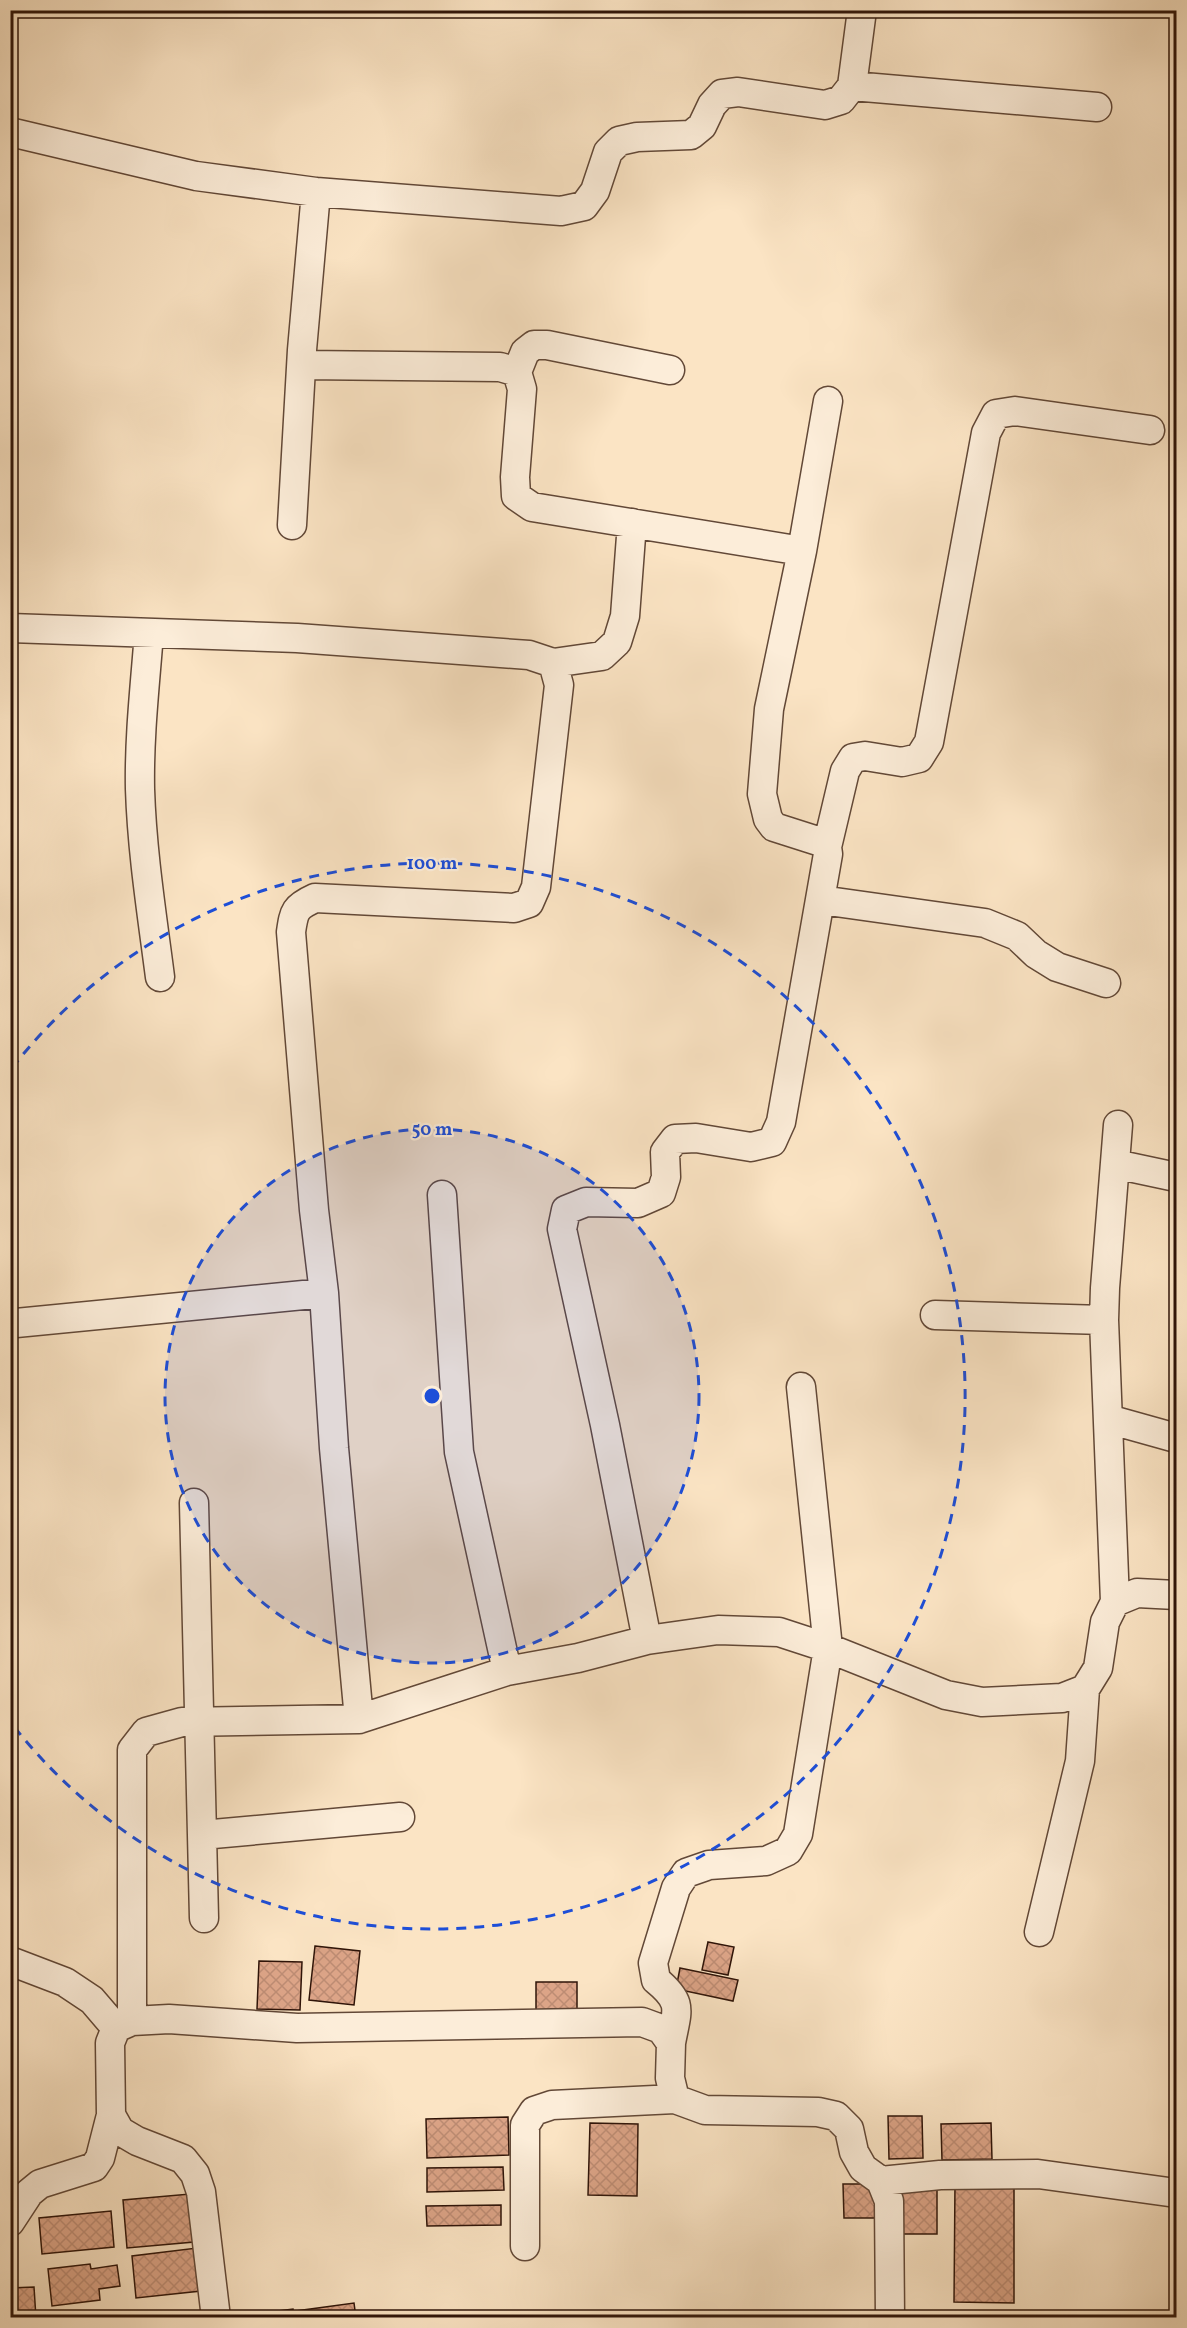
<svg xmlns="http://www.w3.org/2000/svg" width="1187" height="2328" font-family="Vollkorn,serif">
  <defs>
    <pattern id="building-cross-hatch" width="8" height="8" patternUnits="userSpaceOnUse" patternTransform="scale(1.5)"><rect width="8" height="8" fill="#dca487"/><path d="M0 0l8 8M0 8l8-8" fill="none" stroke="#bd8c73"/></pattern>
  </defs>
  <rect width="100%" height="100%" fill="#fbe4c4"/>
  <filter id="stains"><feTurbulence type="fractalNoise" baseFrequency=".00333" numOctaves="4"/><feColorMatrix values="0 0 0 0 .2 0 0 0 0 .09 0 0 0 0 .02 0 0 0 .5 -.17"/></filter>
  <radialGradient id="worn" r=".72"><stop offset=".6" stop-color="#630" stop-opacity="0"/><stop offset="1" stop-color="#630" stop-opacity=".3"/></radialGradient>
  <path fill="url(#building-cross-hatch)" stroke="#2f1408" stroke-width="1.5" d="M708 1942 734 1947 728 1975 702 1970Z
    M315 1946 360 1951 354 2005 309 2000Z
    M259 1961 302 1962 300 2010 257 2009Z
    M680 1968 738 1980 733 2001 676 1989Z
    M536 1982H577V2018H536Z
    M888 2116H922L923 2158 889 2159Z
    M508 2117 509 2155 427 2158 426 2119Z
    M590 2123 638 2124 637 2196 588 2195Z
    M991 2123 992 2159 942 2160 941 2124Z
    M503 2167 504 2190 427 2192V2168Z
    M896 2183H937V2234H896Z
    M955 2183H1014V2303L954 2302Z
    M843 2184H875V2218H844Z
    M190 2194 194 2242 127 2248 123 2200Z
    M501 2205V2225L427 2226 426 2206Z
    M111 2211 114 2247 42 2254 39 2218Z
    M197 2248 201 2291 136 2298 132 2256Z
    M90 2264 91 2269 117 2265 120 2286 99 2289 100 2300 52 2306 48 2269Z
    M34 2287 36 2318H10V2288Z
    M354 2303 356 2318H297L296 2311Z
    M293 2309 294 2318H224Z"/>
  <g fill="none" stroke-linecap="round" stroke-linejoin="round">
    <defs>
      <path id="minor" d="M852 86 1097 107
        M10 132 196 176 316 192 561 211 584 206 595 191 608 152 619 141 637 137 691 135 702 126 712 105 722 94 738 92 825 105 841 100 852 86 862 10
        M302 365 500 367 517 372 522 389 515 477 516 496 532 507 802 551
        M517 372 525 352 534 345H547L670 370
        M292 525 302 350 316 192
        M10 628 297 638 529 655 553 663 559 685 536 887 529 903 514 908 315 898C295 907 294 911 291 932L314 1210 324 1293 334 1448 359 1719 507 1671 578 1658 647 1640 718 1630 779 1632 828 1648 946 1695 982 1702 1062 1698 1085 1689 1098 1668 1105 1622 1115 1602 1137 1593 1176 1595
        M149 633C145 685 139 737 140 789 142 852 152 915 160 977
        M553 663 602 656 617 642 625 616 632 523
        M827 847 845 771 853 758 865 756 902 762 919 758 929 742 986 433 996 414 1015 411 1150 430
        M821 900 985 923 1017 936 1036 954 1057 967 1106 983
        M1115 1164 1176 1177
        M442 1195 459 1452 507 1671
        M935 1315 1104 1320
        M16 1323 324 1293
        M1108 1419 1176 1438
        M194 1503 204 1918
        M1115 1602 1104 1320 1105 1288 1118 1125
        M647 1640 605 1425 562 1229 566 1210 586 1202 638 1203 661 1193 666 1177 665 1152 675 1139 696 1138 751 1147 772 1142 781 1122 828 854 827 847 821 842 774 827 768 819 762 794 769 709 802 551 828 401
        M202 1835 400 1817
        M1039 1932 1080 1761 1085 1689
        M10 1961 65 1982 92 2000 116 2028
        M132 2021V1750L146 1732 182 1722 359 1719
        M671 2043C677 2010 684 2003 656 1980L653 1963 676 1888 686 1873 709 1865 766 1861 788 1851 798 1834 828 1648 801 1387
        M881 2181 940 2175 1038 2174 1176 2193
        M10 2222 29 2193 40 2184 94 2167 100 2158 111 2115
        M525 2246V2125L534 2111 552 2105 675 2099
        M216 2318 201 2192 195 2174 183 2159 137 2141 120 2131 111 2115 110 2043 116 2028 132 2021 169 2019 297 2028 642 2022 661 2029 671 2043 670 2078 675 2099 705 2110 818 2112 836 2116 849 2129 854 2152 863 2168 881 2181 889 2201 890 2318"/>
    </defs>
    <use href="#minor" stroke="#624837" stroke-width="31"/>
    <use href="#minor" stroke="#fcedd9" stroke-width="28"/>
  </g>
  <circle cx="432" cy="1396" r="267" fill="#1d4ed8" fill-opacity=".12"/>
  <g fill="none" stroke="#1d4ed8" stroke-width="3" stroke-dasharray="10 8">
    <circle cx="432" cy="1396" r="267"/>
    <path d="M12 1068A533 533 0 1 1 12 1724"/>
  </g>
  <circle cx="432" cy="1396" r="9" fill="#1d4ed8" stroke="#fcedd9" stroke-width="3"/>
  <g font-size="18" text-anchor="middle" font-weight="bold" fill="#1d4ed8" stroke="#fcedd9" stroke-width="4.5" stroke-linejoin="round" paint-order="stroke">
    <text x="432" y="869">100 m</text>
    <text x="432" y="1135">50 m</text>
  </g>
  <rect width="1187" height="2328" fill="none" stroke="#fbe4c4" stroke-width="36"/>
  <rect x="12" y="12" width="1163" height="2304" fill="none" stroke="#2f1408" stroke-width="3"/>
  <rect x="18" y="18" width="1151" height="2292" fill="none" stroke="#2f1408" stroke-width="1.5"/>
  <rect width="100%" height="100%" filter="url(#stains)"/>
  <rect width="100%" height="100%" fill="url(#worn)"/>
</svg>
